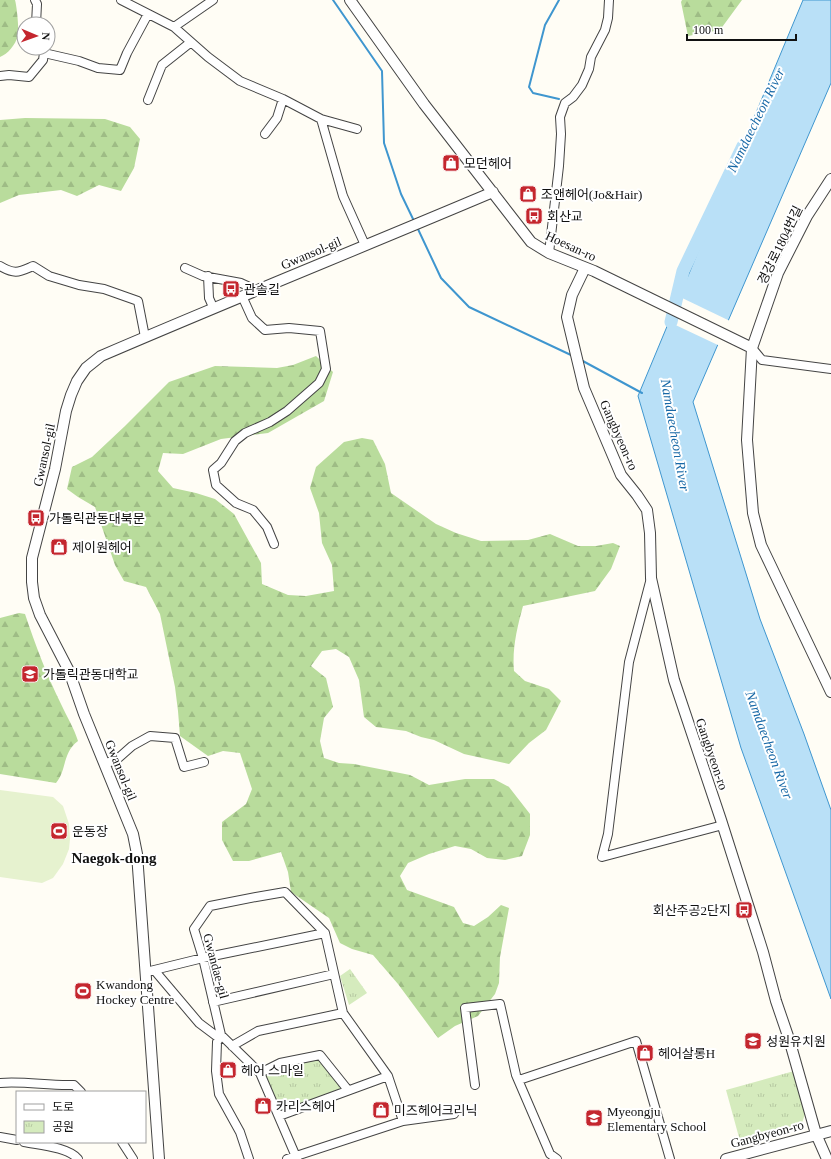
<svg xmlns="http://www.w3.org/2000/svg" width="831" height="1159" font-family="'Times New Roman','Noto Sans KR',serif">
  <defs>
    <pattern id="forest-firs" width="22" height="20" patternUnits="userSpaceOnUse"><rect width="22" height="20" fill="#b9dc9c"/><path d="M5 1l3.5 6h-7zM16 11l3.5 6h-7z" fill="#9ebc85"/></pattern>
    <pattern id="park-tufts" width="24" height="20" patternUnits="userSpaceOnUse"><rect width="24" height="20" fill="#d5ebbd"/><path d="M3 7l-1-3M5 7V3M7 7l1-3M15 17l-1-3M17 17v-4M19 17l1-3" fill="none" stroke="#b6c8a1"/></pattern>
  </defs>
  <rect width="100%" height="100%" fill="#fffdf5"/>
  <path fill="url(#forest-firs)" d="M0 0H15C17 7 19 29 18 36 15 45 8 54 0 57Z
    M682 0H742L720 30 688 36 681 2Z
    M25 118 105 119 130 127 140 139 134 168 121 191 99 185 77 196 61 190 19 195 0 203V120Z
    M316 356 333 372 324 401 268 433 221 439 183 454 163 453 158 471 173 488 196 493 215 499 234 514 261 563 262 584 288 595 306 596 334 591 332 565 322 543 319 513 310 488 316 467 344 442 362 438 373 440 385 464 391 493 436 524 456 533 481 541 528 540 550 534 578 546H596L613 543 620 546 611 569 595 591 523 606C517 628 512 649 514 671L525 681 549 689 561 701 546 730 529 743 509 764 464 754 434 740 421 737 406 731 376 727 364 717 359 680 349 657 336 649 322 651 311 666 326 678 333 707 324 718 320 741 324 758 339 763 354 764 410 775 429 785 465 779H494L509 787 530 814V835L522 856 505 860 487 858 471 849 455 846 429 854 408 863 400 876 407 890 454 907 463 923 474 926 488 917 501 905 509 908 500 957 499 983 495 994 478 1016 455 1026 438 1038 398 984 373 955 352 949 340 943 329 918 291 892 288 872 281 852 249 861H233L222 840V822L246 804 252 789 240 753 223 751 208 756 180 736 178 711 175 687 160 614 146 587 124 581 115 565 95 507 78 497 67 489 72 467 92 457 125 426 169 382 215 366 277 368 293 365Z
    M19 613 25 614C35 644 47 676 61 704 67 717 74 728 78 741 62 753 67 770 56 783L0 774V618Z"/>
  <path fill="url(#park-tufts)" d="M350 969 367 993 349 1005 340 976Z
    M320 1055 348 1090 279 1116 260 1073Z
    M794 1071 806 1111 801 1126 740 1141 726 1090Z"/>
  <path fill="#e6f2cf" d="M0 790 53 797 63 806 69 824 70 839 69 849 63 864 53 878 42 883 0 877Z"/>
  <path fill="#b9e0f7" stroke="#3f96cf" d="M803 0H831V83L693 402 760 619 804 734 831 810V999L741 748 638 396Z"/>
  <path fill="#fffdf5" d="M678 296 730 321 720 346 667 321Z"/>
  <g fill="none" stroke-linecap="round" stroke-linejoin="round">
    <path stroke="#3f96cf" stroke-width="2" d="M333 0 382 71 384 143 401 194 414 221
      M559 0 545 25 529 87 533 93 559 99
      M417 227 441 278 469 307 573 356
      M581 360 642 393"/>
    <path stroke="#b9e0f7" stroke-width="13" d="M671 322 683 271 743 146"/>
    <defs>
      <path id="minor" d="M35 0 37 4 36 24
        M121 0 174 27 208 57 240 81 283 99 321 119 343 196 365 245
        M174 27 213 0
        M0 76 9 75 29 77 43 60 44 53 79 61 98 68 120 70 127 53 148 14
        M148 100 162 65 191 42
        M321 119 357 129
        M265 134 277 118 283 99
        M549 253 559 166 561 134 560 117 565 103 573 97 582 85 589 69 591 57 605 30 608 18 609 0
        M0 266C15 275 19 272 33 266L49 276 79 285 104 289 138 301 145 337
        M185 268 203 276 241 283 256 290
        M208 276 209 298 213 307
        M242 296 252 318 265 330 289 328 320 331 326 369 319 383 287 411 270 422 245 433 235 441 221 463 213 470 216 485 236 503 253 510 267 527 274 544
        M752 348 762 360 831 369
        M651 578 629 662 608 834 602 857 723 825
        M104 763 115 761 132 746 150 736 175 738 184 767 204 762
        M155 971 199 1023 219 1038
        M146 972 203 958 325 933
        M213 1002 334 974
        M221 1035 217 1042 216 1071 219 1094 240 1132 249 1159
        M232 1046 258 1031 343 1013
        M260 1073 280 1063 320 1055 348 1090
        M519 1080 636 1041 670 1159
        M0 1083C25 1081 49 1086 74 1085L81 1092
        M475 1085 465 1008 500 1004 516 1075 550 1154 557 1159
        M279 1116 388 1076
        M0 1137 17 1140
        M24 1142C39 1145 68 1147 78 1159
        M122 1142 133 1159
        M287 1159 403 1121 454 1114
        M297 1159 260 1073 221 1035 203 958 194 929 210 906 256 897 285 892 325 933 343 1013 388 1076 403 1121"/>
      <path id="tertiary" d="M350 0 424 104 531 242 549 253 594 271 752 348
        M831 179 807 216 778 273 752 348 747 440 753 513 761 545 831 692
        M585 268 572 295 567 317 584 388 621 475 637 495 647 510 650 533 651 578 674 680 721 820 763 952 776 1001 789 1039 816 1134 827 1159
        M159 1159 137 854 133 834 84 714 69 671 40 615 34 598 32 582V558L55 469 66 411 71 395 77 381 86 368 101 356C231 300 363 247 493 192
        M726 1159 831 1131"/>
    </defs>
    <use href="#minor" stroke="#444" stroke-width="10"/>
    <use href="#tertiary" stroke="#444" stroke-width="12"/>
    <use href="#minor" stroke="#fff" stroke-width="8"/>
    <use href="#tertiary" stroke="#fff" stroke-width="10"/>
  </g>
  <defs>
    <symbol id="shop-square" viewBox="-11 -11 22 22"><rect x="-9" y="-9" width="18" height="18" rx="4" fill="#c4262e" stroke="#fff"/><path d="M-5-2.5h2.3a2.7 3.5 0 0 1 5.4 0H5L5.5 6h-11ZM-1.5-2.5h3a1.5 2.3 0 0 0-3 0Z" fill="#fff"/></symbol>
    <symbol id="bus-square" viewBox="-11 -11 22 22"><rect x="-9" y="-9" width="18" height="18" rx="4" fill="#c4262e" stroke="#fff"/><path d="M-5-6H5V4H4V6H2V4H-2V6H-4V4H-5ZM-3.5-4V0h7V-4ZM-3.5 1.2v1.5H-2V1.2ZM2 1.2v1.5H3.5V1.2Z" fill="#fff"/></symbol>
    <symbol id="university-square" viewBox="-11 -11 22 22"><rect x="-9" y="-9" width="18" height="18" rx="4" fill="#c4262e" stroke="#fff"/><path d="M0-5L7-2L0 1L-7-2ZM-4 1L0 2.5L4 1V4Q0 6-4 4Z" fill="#fff"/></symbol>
    <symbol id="stadium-square" viewBox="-11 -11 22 22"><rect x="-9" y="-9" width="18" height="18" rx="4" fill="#c4262e" stroke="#fff"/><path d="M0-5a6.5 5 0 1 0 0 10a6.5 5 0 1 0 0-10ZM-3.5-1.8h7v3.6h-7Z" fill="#fff"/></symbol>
    <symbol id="school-square" viewBox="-11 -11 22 22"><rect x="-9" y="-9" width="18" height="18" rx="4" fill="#c4262e" stroke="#fff"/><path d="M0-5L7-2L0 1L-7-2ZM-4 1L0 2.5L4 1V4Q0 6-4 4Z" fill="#fff"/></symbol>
  </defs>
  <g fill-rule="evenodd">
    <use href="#shop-square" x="441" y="153" width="20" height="20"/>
    <use href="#shop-square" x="518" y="184" width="20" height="20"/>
    <use href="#bus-square" x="524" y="206" width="20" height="20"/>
    <use href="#bus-square" x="221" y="279" width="20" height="20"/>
    <use href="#bus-square" x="26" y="508" width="20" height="20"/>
    <use href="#shop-square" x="49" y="537" width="20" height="20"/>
    <use href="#university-square" x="20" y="664" width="20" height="20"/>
    <use href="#stadium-square" x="49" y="821" width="20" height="20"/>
    <use href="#bus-square" x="734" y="900" width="20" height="20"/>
    <use href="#stadium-square" x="73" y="981" width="20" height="20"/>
    <use href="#school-square" x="743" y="1031" width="20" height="20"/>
    <use href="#shop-square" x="635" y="1043" width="20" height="20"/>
    <use href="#shop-square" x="218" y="1060" width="20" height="20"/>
    <use href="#shop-square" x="253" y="1096" width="20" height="20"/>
    <use href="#shop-square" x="371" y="1100" width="20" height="20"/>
    <use href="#school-square" x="584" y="1108" width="20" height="20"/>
  </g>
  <g text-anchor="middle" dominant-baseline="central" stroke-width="4" stroke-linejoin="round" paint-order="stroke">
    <g font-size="13" fill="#111" stroke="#fff" text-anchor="start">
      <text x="464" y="163">모던헤어</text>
      <text x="541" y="194">조앤헤어(Jo&amp;Hair)</text>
      <text x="547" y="216">회산교</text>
      <text x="244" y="289">관솔길</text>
      <text x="49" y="518">가톨릭관동대북문</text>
      <text x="72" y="547">제이원헤어</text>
      <text x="43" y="674">가톨릭관동대학교</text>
      <text x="72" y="831">운동장</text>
      <text x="731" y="910" text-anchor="end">회산주공2단지</text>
      <text x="96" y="984">Kwandong<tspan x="96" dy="15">Hockey Centre</tspan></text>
      <text x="766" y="1041">성원유치원</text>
      <text x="658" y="1053">헤어살롱H</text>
      <text x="241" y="1070">헤어 스마일</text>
      <text x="276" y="1106">카리스헤어</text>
      <text x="394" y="1110">미즈헤어크리닉</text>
      <text x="607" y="1111">Myeongju<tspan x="607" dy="15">Elementary School</tspan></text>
    </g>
    <g font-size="13" fill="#111" stroke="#fff">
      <text transform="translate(780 245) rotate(-64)">경강로1804번길</text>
      <text transform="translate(571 246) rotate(25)">Hoesan-ro</text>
      <text transform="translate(311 253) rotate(-23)">Gwansol-gil</text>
      <text transform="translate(619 435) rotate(66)">Gangbyeon-ro</text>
      <text transform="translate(44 455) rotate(-78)">Gwansol-gil</text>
      <text transform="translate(712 754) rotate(71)">Gangbyeon-ro</text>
      <text transform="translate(121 770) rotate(68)">Gwansol-gil</text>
      <text transform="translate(216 966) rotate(75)">Gwandae-gil</text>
      <text transform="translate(767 1134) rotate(-15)">Gangbyeon-ro</text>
    </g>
    <g font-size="14" font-style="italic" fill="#1768a6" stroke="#fff">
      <text transform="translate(756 120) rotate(-64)">Namdaecheon River</text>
      <text transform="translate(675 435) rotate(80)">Namdaecheon River</text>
      <text transform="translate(769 745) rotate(70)">Namdaecheon River</text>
    </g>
    <g font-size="15" font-weight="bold" fill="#111" stroke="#fff">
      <text x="114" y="858">Naegok-dong</text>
    </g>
  </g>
  <rect x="16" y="1091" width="130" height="52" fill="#ffffff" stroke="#a0a0a0"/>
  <rect x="24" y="1104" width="20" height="6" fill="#ffffff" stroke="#a0a0a0"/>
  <text x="52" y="1111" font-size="12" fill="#111111">도로</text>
  <rect x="24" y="1121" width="20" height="12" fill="url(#park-tufts)" stroke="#a0a0a0"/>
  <text x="52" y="1131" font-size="12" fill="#111111">공원</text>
  <g transform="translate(36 36) rotate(92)"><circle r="19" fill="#ffffff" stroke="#a0a0a0"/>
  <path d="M0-3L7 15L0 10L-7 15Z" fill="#c4262e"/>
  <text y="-6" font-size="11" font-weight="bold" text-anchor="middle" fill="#111111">N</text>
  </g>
  <path d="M687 34v6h109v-6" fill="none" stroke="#111111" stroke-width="2"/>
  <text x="693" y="34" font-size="12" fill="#111111" stroke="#ffffff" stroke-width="3" paint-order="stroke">100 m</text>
</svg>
